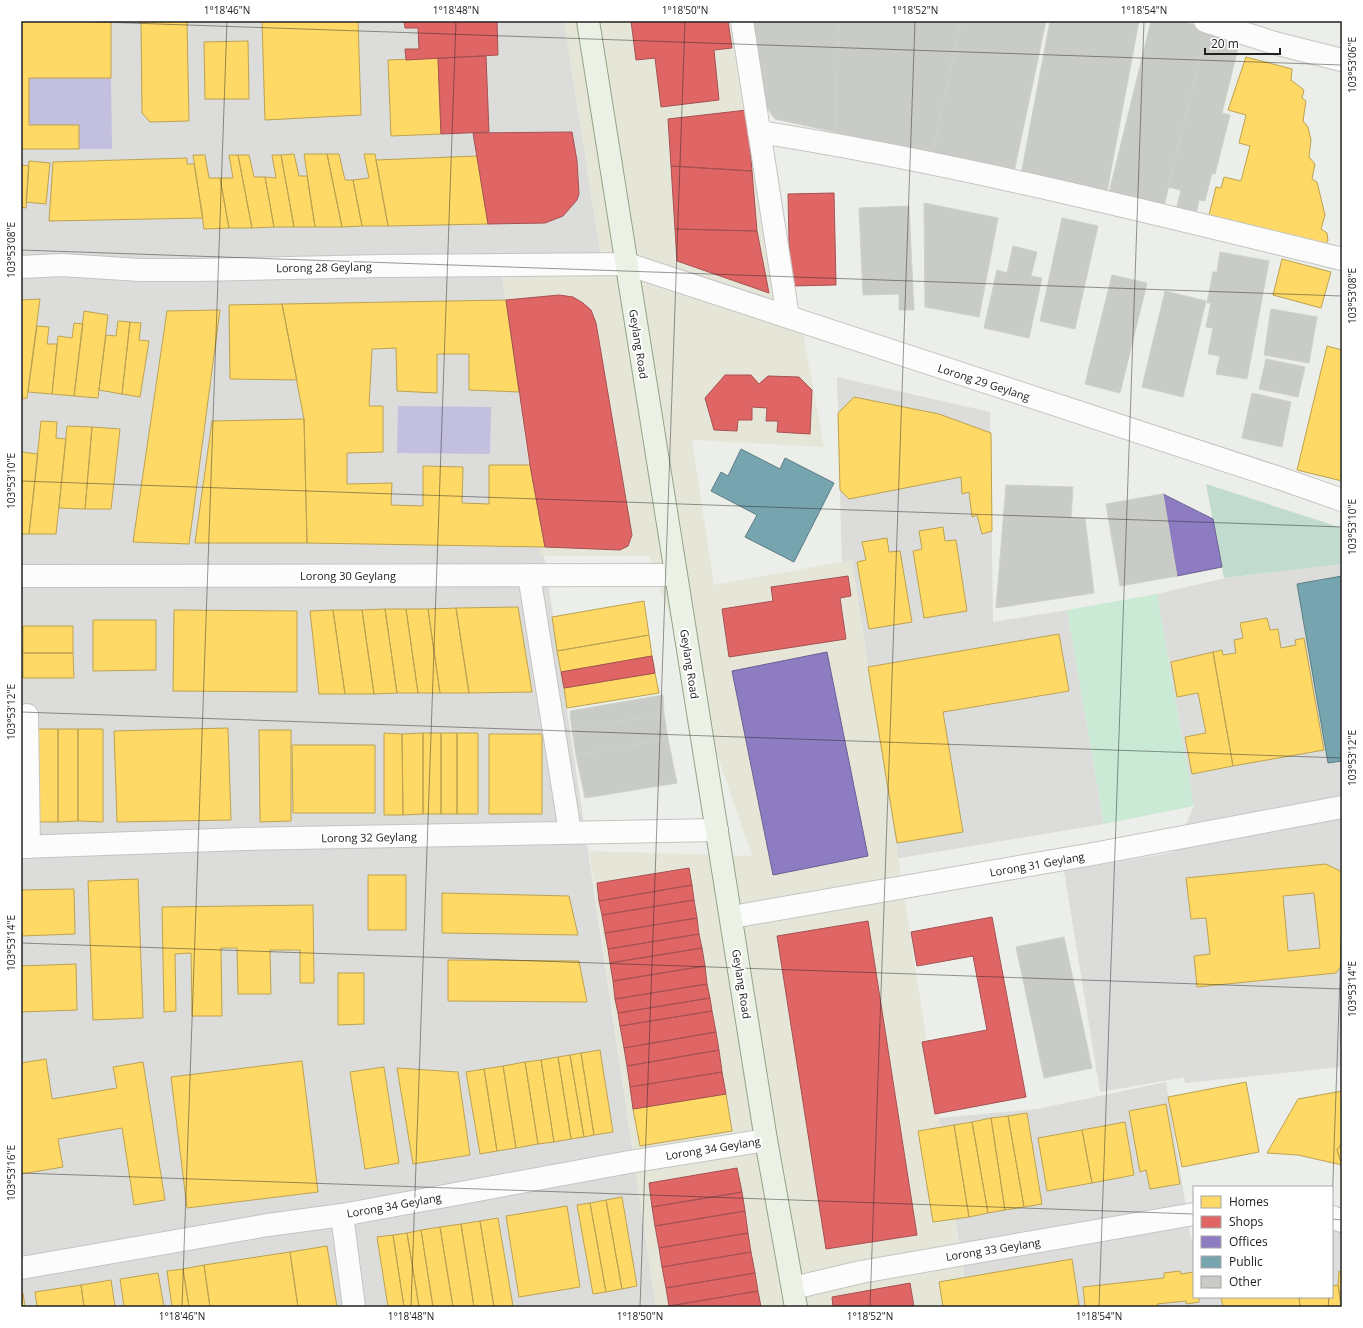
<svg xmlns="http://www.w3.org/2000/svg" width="1363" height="1328" font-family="'Open Sans',sans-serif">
  <rect width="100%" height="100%" fill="#ebeee9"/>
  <path fill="#dcddda" d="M21 21H564L604 276 502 274 656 1307H21Z
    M837 377 990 412 993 622 1067 610 1104 824 882 861 844 648Z
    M1342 564V1067L1185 1083 1159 883 1194 806 1157 594 1225 578Z
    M1166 1082 1191 1239H1194V1297H1332V1227L1342 1226V1307H969L939 1118 1037 1109Z"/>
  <path fill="#e5e6d8" d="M564 21H746L824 447 692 440 714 585 852 560 968 1307H656L589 851 752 856 649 556H541L502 274 604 275Z"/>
  <path fill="#cbead6" d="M1157 594 1194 806 1104 824 1067 610Z"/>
  <path fill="#c1dbcf" d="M1206 484 1342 528V564L1224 578Z"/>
  <path fill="#dcdddb" d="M1175 852 1210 1073 1100 1092 1064 871Z"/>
  <path fill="#c2bfdf" d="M29 78H111L112 149H79L78 125H29Z
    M398 406 491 407 490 454 397 453Z"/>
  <path fill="#ffd966" stroke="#bca251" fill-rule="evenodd" d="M21 21H111V78H29V125H79V149H21Z
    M141 21H187L189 121 150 122 142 113Z
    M262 21H358L361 115 265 120Z
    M248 41 249 99H205L204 42Z
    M1246 57 1292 69 1291 80 1304 90 1302 98 1306 101 1303 121 1308 127 1311 140 1309 157 1315 164 1312 179 1317 182 1325 215 1321 229 1327 233 1328 241 1318 249 1208 219 1216 187 1221 188 1224 177 1241 181 1250 146 1239 143 1246 115 1228 110Z
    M438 58 441 134 391 136 388 60Z
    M294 154 299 176H307L315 227H294L281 155Z
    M304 154H327L342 227H315Z
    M327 154H339L345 180H353L362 226 342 227Z
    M364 154H375L388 226H362L353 180 369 178Z
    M193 155H205L209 178H220L229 228 204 229Z
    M229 155H238L252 228H229L220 178H233Z
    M238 155H249L254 177H265L274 227 252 228Z
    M272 155H281L294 227H274L265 177 276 178Z
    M477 156 488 224 388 226 376 160Z
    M187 158V164H194L203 218 49 221 53 162Z
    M29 161 50 163 46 204 26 202Z
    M21 165 29 166 26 208 21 207Z
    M1282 259 1331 272 1321 308 1273 295Z
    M40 299 27 398 21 399V300Z
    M506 300 519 392 469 390V354H437V393L397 391 396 348 372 349 369 406H383V452L347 453V484L392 483 391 505 423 506V466L463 467 462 503 489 504V465H530L545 547 307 543 304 419 282 304Z
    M282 304 297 380 230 379 229 305Z
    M220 310 189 544 133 542 167 311Z
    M84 311 108 315 98 398 74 396Z
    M118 321 130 322 122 394 99 390 106 335 116 336Z
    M130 322 141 323 139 340 149 341 140 397 122 394Z
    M74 323 83 324 74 396 52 394 58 336 72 338Z
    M37 326 49 327 47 344H57L52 394 28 392Z
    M1327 346 1342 350V481L1297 470Z
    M854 397 939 414 991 433 992 531 982 534 977 515 972 517 969 492 962 494 961 477 849 499 840 490 838 413Z
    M304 419 307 543H195L212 421Z
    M41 421 57 422 56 438 66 439 56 534H29Z
    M67 426 92 427 85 509 59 508Z
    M92 427 120 429 111 509H85Z
    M21 452 38 454 29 534H21Z
    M943 527 945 541 956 540 967 611 924 618 913 551 922 549 919 531Z
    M887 538 889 552 900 551 912 622 869 629 857 562 866 560 862 542Z
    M644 601 649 635 557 651 552 617Z
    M518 607 532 692 469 693 456 608Z
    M456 608 469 693H440L428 609Z
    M385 609 397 693 374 694 362 610Z
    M385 609H406L418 693H397Z
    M406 609H428L440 693H418Z
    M174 610 297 611V692L173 691Z
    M333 610 345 694H319L310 611Z
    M333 610H362L374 694H345Z
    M1267 618 1270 630 1278 629 1281 648 1296 645 1295 640 1304 638 1324 750 1233 766 1213 652 1222 650 1223 655 1236 653 1234 640 1243 638 1240 623Z
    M93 620H156V670L93 671Z
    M23 626H73V653H23Z
    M1059 634 1069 691 943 712 963 832 897 843 868 667Z
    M649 635 652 656 561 672 557 651Z
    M1213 652 1233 766 1192 774 1185 737 1206 733 1198 693 1177 697 1171 662Z
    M23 653H73L74 678H23Z
    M655 673 659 693 567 708 564 688Z
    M228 728 231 820 117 822 114 731Z
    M35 729H58V822H35Z
    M58 729H78V821L58 822Z
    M78 729H103V822L78 821Z
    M259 730H291V821L260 822Z
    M384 733 402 734 403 815H384Z
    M423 733V814L403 815 402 734Z
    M423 733H441V814H423Z
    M441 733H457V814H441Z
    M457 733H478V814H457Z
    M489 734H542V814H489Z
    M292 745H375V813H293Z
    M1326 864 1342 872V965L1336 973 1197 987 1194 956 1210 954 1206 918 1191 919 1186 878ZM1314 893 1320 948 1288 951 1283 896Z
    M368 875H406V930H368Z
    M138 879 143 1018 93 1020 88 881Z
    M74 889 75 934 21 936V890Z
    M442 893 569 896 578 935 442 933Z
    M313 905 314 983H300V950H270L271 994H238L237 948H221L222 1016H192L191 953 175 954 176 1011 164 1012 162 907Z
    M448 960 579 961 587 1002 448 1001Z
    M76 964 77 1010 21 1012V966Z
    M338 973H364V1024L338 1025Z
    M600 1050 613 1132 594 1135 581 1053Z
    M581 1053 594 1135 584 1137 570 1055Z
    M570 1055 584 1137 571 1139 558 1057Z
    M558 1057 571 1139 554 1142 541 1060Z
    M46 1059 52 1099 117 1088 113 1067 143 1062 165 1200 134 1205 122 1128 58 1139 63 1167 21 1174V1063Z
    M541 1060 554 1142 538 1144 525 1062Z
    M302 1061 318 1192 187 1208 171 1077Z
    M525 1062 538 1144 516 1148 503 1066Z
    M503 1066 516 1148 497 1151 484 1069Z
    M384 1067 399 1163 365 1169 350 1072Z
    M397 1068 458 1072 470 1155 413 1164Z
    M484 1069 497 1151 480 1154 466 1072Z
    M1246 1082 1259 1152 1182 1167 1168 1097Z
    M1342 1091V1143L1337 1150 1342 1165 1298 1155 1267 1153 1298 1099Z
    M726 1094 732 1131 640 1146 633 1109Z
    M1166 1104 1180 1184 1150 1189 1146 1170 1140 1172 1129 1111Z
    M1027 1113 1042 1204 1024 1207 1008 1116Z
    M1008 1116 1024 1207 1005 1210 991 1118Z
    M991 1118 1005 1210 988 1213 972 1122Z
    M972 1122 988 1213 969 1217 954 1125Z
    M1125 1122 1134 1175 1092 1183 1082 1130Z
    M954 1125 969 1217 933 1222 918 1131Z
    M1082 1130 1092 1183 1047 1191 1038 1138Z
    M1342 1143V1165L1337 1150Z
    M622 1197 637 1286 622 1289 606 1200Z
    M606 1200 622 1289 606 1292 590 1203Z
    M590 1203 606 1292 593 1294 577 1205Z
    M567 1206 580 1287 519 1297 506 1216Z
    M498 1218 513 1306 507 1307H494L480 1221Z
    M480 1221 494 1307H474L461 1224Z
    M461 1224 474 1307H453L440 1227Z
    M440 1227 453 1307H433L421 1230Z
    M421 1230 433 1307H419L407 1233Z
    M407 1233 419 1307H404L393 1235Z
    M393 1235 404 1307H388L377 1237Z
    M327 1246 337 1307H298L290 1252Z
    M290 1252 298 1307H210L204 1265Z
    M1072 1259 1079 1305 1069 1307H943L939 1282Z
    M204 1265 210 1307H189L183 1269Z
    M183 1269 189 1307H172L167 1271Z
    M1180 1271 1181 1274 1194 1272V1297H1199V1302L1186 1304V1301L1157 1304 1158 1307H1085L1083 1287 1164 1278V1273Z
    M1339 1271 1342 1273V1307L1338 1285Z
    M158 1273 164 1307H124L120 1279Z
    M111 1280 115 1307H84L81 1285Z
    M81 1285 84 1307H37L35 1292Z
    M1338 1285 1341 1307H1300L1299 1297H1332V1286Z
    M23 1293 25 1307H21V1294Z
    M1221 1297H1299L1300 1307H1223Z"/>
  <path fill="#e06666" stroke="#a65151" d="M404 21H497L498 55 406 60 405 49H419L418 28H405Z
    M631 21H728L732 48 714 50 719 100 661 107 655 58 636 60Z
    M486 56 489 132 441 134 438 58Z
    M747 110 752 171 671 166 668 119Z
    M572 132 577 161 579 194 577 200 563 216 545 223 488 224 473 133Z
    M671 166 752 171 757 231 675 229Z
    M834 193 836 285 790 286 788 194Z
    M675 229 757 231 769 293 677 261Z
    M559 295 573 297 583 303 591 310 596 323 632 535 628 546 620 550 545 547 530 465 506 300Z
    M725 375H751L759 384 768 376 799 377 812 390 810 434 777 432 778 421H766L767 408 752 407V420H738L737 431 714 430 705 398Z
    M848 576 851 596 840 598 846 639 729 657 722 609 773 601 771 587Z
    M652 656 655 673 564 688 561 672Z
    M689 868 692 885 599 901 597 883Z
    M692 885 694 900 602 915 599 901Z
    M694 900 697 918 605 933 602 915Z
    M992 917 1026 1097 935 1114 922 1042 987 1030 973 956 917 966 911 932Z
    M697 918 699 934 608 949 605 933Z
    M868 921 917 1235 826 1249 777 936Z
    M699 934 702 948 610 963 608 949Z
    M702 948 705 966 613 981 610 963Z
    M705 966 707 984 615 999 613 981Z
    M707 984 710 998 618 1013 615 999Z
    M710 998 712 1011 620 1026 618 1013Z
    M712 1011 716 1032 624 1048 620 1026Z
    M716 1032 719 1050 627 1066 624 1048Z
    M719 1050 722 1072 630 1087 627 1066Z
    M722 1072 726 1094 633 1109 630 1087Z
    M737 1168 742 1192 652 1207 649 1183Z
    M742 1192 745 1211 655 1226 652 1207Z
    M745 1211 748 1233 659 1248 655 1226Z
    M748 1233 751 1252 662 1267 659 1248Z
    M751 1252 755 1273 666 1288 662 1267Z
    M755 1273 758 1291 669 1306 666 1288Z
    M910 1283 914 1307H833L832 1297Z
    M758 1291 761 1307H669V1306Z"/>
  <path fill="#8e7cc3" stroke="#6d6092" d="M1163 494 1213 519 1222 567 1177 576Z
    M827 652 868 856 773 875 732 671Z"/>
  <path fill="#76a5af" stroke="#5c7d84" d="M741 449 780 469 785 458 834 483 794 562 745 537 757 515 711 491 721 472 728 476Z
    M1342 576V761L1328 763 1297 584Z"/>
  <path fill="#c9cbc6" stroke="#ced1ca" d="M751 21H839L835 132 775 119 764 104Z
    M839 21H961L931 160 864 145 865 139 835 132Z
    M961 21H1046L1013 177 931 160Z
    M1050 21H1139L1106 197 1020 180Z
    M1151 21H1180L1207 28 1162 214 1107 201Z
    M1207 28 1241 36 1222 113 1230 115 1215 174 1212 173 1205 201 1199 200 1196 215 1176 210 1181 190 1168 187Z
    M924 203 998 218 979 317 925 307Z
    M909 206 914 310H899V294L863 295 859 208Z
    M1062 218 1098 226 1075 329 1040 321Z
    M1013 246 1037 252 1031 276 1042 278 1029 338 984 328 997 270 1007 273Z
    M1220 252 1269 261 1247 379 1216 374 1220 356 1208 354 1213 328 1206 327 1211 303H1207L1213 272H1217Z
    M1112 275 1147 283 1120 393 1085 384Z
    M1165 291 1206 301 1183 397 1142 387Z
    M1271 309 1317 317 1309 363 1264 355Z
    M1266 359 1305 367 1298 397 1259 389Z
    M1252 393 1291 402 1282 447 1242 438Z
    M1006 485 1073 487 1071 518H1085L1094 593 996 608Z
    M1163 494 1177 576 1120 586 1106 504Z
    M663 695 664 714 572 729 570 711Z
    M664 714 668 739 576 755 572 729Z
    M668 739 677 783 585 798 576 755Z
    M1064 937 1092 1068 1044 1078 1016 947Z"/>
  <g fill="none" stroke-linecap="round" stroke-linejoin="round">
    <defs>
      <path id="street" d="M742 21 788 317
        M1205 21 1278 44 1342 60
        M759 132C956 163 1149 212 1342 259
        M21 267 62 265 140 270H196L381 266 627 264 1282 479 1342 500
        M529 575 570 832
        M21 576 676 575
        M27 715 29 847
        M21 847 244 839 717 830
        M732 917 1093 854 1342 807
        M342 1215 354 1307
        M1332 1217 1342 1221
        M21 1268 268 1225 342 1215 629 1162 766 1140
        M793 1288 861 1272 1194 1214"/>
      <path id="primary" d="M588 21 766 1140 796 1307"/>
    </defs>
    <use href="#street" stroke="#c4c5c3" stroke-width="24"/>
    <use href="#primary" stroke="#93a387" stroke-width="24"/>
    <use href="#street" stroke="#fcfcfc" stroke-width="22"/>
    <use href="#primary" stroke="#ecf1e6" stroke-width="22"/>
  </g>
  <path fill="none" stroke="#202020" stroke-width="1" stroke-opacity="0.45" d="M72 21 1342 65M21 250 1342 296M21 481 1342 527M21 712 1342 758M21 943 1342 989M21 1173 1194 1214M1332 1207 1342 920M1332 1219 1342 1220M182 1307 227 21M411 1307 456 21M640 1307 685 21M870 1307 915 21M1099 1307 1144 21M1328 1307 1329 1297"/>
  <g text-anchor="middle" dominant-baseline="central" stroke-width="4" stroke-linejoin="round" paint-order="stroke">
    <g font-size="11" fill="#202020" stroke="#fff">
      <text transform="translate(324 267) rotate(-1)">Lorong 28 Geylang</text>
      <text transform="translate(639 344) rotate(81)">Geylang Road</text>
      <text transform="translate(984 382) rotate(18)">Lorong 29 Geylang</text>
      <text x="348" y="575">Lorong 30 Geylang</text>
      <text transform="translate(690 664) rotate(81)">Geylang Road</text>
      <text transform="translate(369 837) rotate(-1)">Lorong 32 Geylang</text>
      <text transform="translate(1037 864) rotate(-10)">Lorong 31 Geylang</text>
      <text transform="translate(742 984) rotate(81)">Geylang Road</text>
      <text transform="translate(713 1148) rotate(-9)">Lorong 34 Geylang</text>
      <text transform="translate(394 1205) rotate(-10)">Lorong 34 Geylang</text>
      <text transform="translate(993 1249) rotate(-9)">Lorong 33 Geylang</text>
    </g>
  </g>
  <rect width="1363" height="1328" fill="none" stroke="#ffffff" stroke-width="44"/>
  <rect x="1193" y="1186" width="140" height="112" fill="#ffffff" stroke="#a6a6a6"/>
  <rect x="1201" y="1196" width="20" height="12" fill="#ffd966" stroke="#a6a6a6"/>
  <text x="1229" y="1206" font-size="12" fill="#202020">Homes</text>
  <rect x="1201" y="1216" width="20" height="12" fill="#e06666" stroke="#a6a6a6"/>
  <text x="1229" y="1226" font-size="12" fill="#202020">Shops</text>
  <rect x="1201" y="1236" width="20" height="12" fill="#8e7cc3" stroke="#a6a6a6"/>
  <text x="1229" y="1246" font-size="12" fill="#202020">Offices</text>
  <rect x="1201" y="1256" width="20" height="12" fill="#76a5af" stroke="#a6a6a6"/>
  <text x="1229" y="1266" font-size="12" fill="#202020">Public</text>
  <rect x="1201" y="1276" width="20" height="12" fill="#c9cbc6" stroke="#a6a6a6"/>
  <text x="1229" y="1286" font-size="12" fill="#202020">Other</text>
  <path d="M1205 48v6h75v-6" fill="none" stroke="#202020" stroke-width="2"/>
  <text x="1211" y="48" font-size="12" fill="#202020" stroke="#ffffff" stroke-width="3" paint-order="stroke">20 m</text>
  <rect x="22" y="22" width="1319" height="1284" fill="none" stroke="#202020" stroke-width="1.5"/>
  <g font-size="10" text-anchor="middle" fill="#202020">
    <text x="227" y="14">1°18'46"N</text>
    <text x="456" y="14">1°18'48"N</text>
    <text x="685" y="14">1°18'50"N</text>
    <text x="915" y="14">1°18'52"N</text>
    <text x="1144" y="14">1°18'54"N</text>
    <text transform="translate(1352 65) rotate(-90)" y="4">103°53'06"E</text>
    <text transform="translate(11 250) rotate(-90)" y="4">103°53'08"E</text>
    <text transform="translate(1352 296) rotate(-90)" y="4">103°53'08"E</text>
    <text transform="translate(11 481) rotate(-90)" y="4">103°53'10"E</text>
    <text transform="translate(1352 527) rotate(-90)" y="4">103°53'10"E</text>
    <text transform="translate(11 712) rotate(-90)" y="4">103°53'12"E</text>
    <text transform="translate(1352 758) rotate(-90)" y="4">103°53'12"E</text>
    <text transform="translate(11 943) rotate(-90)" y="4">103°53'14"E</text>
    <text transform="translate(1352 989) rotate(-90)" y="4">103°53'14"E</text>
    <text transform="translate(11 1173) rotate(-90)" y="4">103°53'16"E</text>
    <text x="182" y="1320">1°18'46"N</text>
    <text x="411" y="1320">1°18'48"N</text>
    <text x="640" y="1320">1°18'50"N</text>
    <text x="870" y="1320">1°18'52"N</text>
    <text x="1099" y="1320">1°18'54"N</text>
  </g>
</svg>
